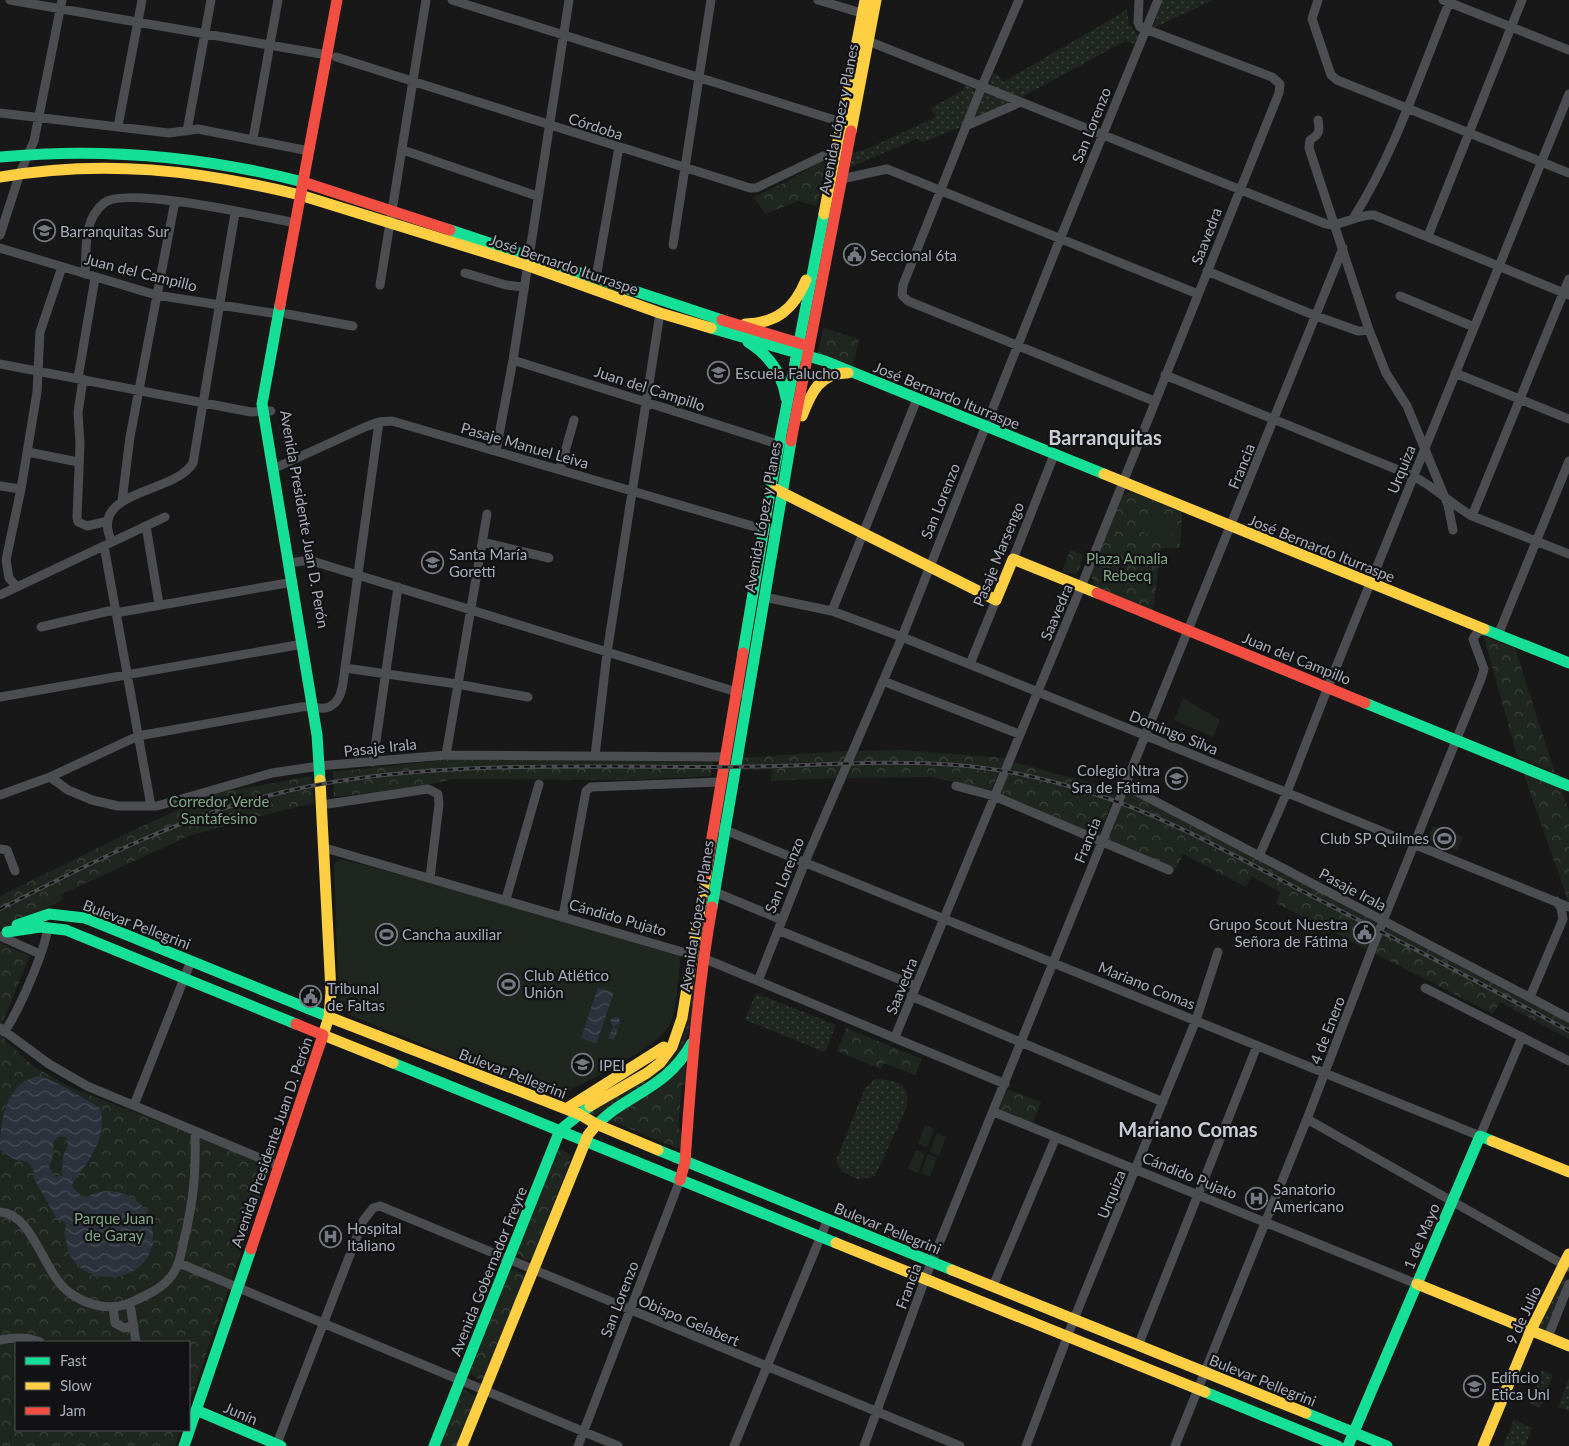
<svg xmlns="http://www.w3.org/2000/svg" width="1569" height="1446" font-family="Lato,sans-serif">
  <defs>
    <pattern id="grass-dots" width="8" height="8" patternUnits="userSpaceOnUse" patternTransform="scale(1.25)"><rect width="8" height="8" fill="#1e261f"/><path d="M2 2h.1M6 6h.1" fill="none" stroke="#3c433d" stroke-width="1.8" stroke-linecap="round"/></pattern>
    <pattern id="forest-crowns" width="20" height="18" patternUnits="userSpaceOnUse" patternTransform="scale(1.25)"><rect width="20" height="18" fill="#1e261f"/><path d="M2 6a3 3 0 1 1 6 0M12 15a3 3 0 1 1 6 0" fill="none" stroke="#3c433d"/></pattern>
    <pattern id="water-waves" width="16" height="10" patternUnits="userSpaceOnUse" patternTransform="scale(1.25)"><rect width="16" height="10" fill="#2b323b"/><path d="M0 5q4-4 8 0t8 0" fill="none" stroke="#474d55"/></pattern>
  </defs>
  <rect width="100%" height="100%" fill="#181818"/>
  <path fill="url(#grass-dots)" d="M1163 0H1213L1152 29Z
    M1127 8 1129 24 1138 35 1137 45 1125 41 1020 98 990 85 992 73 998 75 1003 82 1122 13Z
    M966 84 972 86 975 94 961 127 923 142 917 139 848 168 850 154 869 148 934 118 935 116 931 108 963 90Z
    M986 93 1012 102 974 119 983 95Z
    M697 961C693 987 694 1017 685 1042 672 1078 624 1098 593 1116L588 1114 676 1053C691 1026 692 991 697 961Z
    M756 993 836 1025 825 1052 745 1020Z
    M875 1079C897 1080 910 1083 907 1107L875 1176 859 1180 841 1171 836 1160 865 1088Z
    M1564 1276 1568 1281 1547 1334 1536 1330Z
    M1542 1371 1553 1375 1540 1408 1529 1403Z
    M1569 1378V1411L1558 1407Z
    M1514 1420 1532 1428 1525 1446H1503Z"/>
  <path fill="url(#forest-crowns)" d="M828 157 817 206 798 201 766 214 753 197 786 182Z
    M824 328 859 339 853 366 817 355Z
    M1132 492 1182 512 1180 548H1161L1153 611 1095 587 1091 575 1122 494Z
    M1070 550 1084 555 1077 574 1062 572Z
    M1484 637 1515 648 1555 773 1517 756Z
    M903 750 1005 758 991 790 932 777 847 778 858 751Z
    M848 751 836 778 771 781 772 769 739 770 740 758Z
    M453 759 713 762 711 776 629 780 454 779 422 786 334 797 333 772Z
    M1013 762 1117 790 1098 837 1000 794Z
    M1523 772 1561 788 1569 811V904Z
    M311 776 314 803 252 818 189 836 62 894 63 900 0 929V896L138 828 213 794Z
    M1132 794 1377 921 1366 949 1276 903 1280 892 1251 876 1246 887 1183 854 1176 869 1106 841 1123 797Z
    M1388 928 1569 1021V1039L1500 1002 1493 1014 1374 953 1384 931Z
    M0 943 30 956 0 1028Z
    M846 1028 922 1059 915 1075 884 1063 881 1069 837 1051Z
    M0 1035 33 1066 72 1088 266 1163 269 1170 189 1405V1342H16V1430H180L175 1446H0Z
    M682 1067H687L686 1085 682 1084 678 1128 682 1133 681 1150 609 1120Z
    M1007 1089 1041 1102 1033 1123 999 1109Z
    M561 1149 571 1155 570 1162 532 1259 525 1260 518 1254V1250L557 1151Z
    M514 1269 524 1275 523 1282 485 1379H478L471 1374V1370L510 1271Z
    M465 1390 475 1396 474 1403 457 1446H439L461 1392Z"/>
  <path fill="#1e261f" d="M1151 514 1177 525 1169 543 1144 533Z
    M1183 698 1220 720 1213 737 1174 720Z
    M1433 826 1463 837 1457 850 1428 839Z
    M340 859 477 895 679 956 680 962C678 981 677 1004 671 1022 663 1047 577 1087 552 1098L348 1014 339 1006 334 864Z
    M925 1125 934 1129 927 1147 918 1144Z
    M937 1133 946 1137 939 1156 930 1152Z
    M916 1150 925 1154 918 1173 908 1169Z
    M928 1154 937 1158 930 1177 921 1173Z"/>
  <path fill="url(#water-waves)" fill-rule="evenodd" d="M598 987 614 993 596 1044 581 1038Z
    M618 1017 621 1023 614 1027 618 1029 614 1040 608 1038 613 1027 610 1020 612 1018Z
    M41 1076 65 1087 100 1108C109 1139 87 1162 71 1186L84 1198C101 1189 117 1188 134 1199 144 1205 150 1216 152 1227 164 1291 56 1298 66 1223L57 1219 33 1177 34 1171 28 1162 14 1159 0 1150C0 1122 6 1079 41 1076ZM58 1137H66L68 1145 63 1156 62 1176 56 1177 49 1168 52 1160 54 1141Z"/>
  <g fill="none" stroke-linecap="round" stroke-linejoin="round">
    <path stroke="#4c4d51" stroke-width="9" d="M10 0 327 55
      M452 0 841 122
      M818 0 868 15
      M1019 0 982 86 903 285 902 295 908 301 1154 401
      M1318 0 1312 19 1331 75 1337 80 1569 173
      M1443 0 1569 50
      M863 39 1326 224C1338 228 1357 214 1374 215L1569 295
      M336 57 750 188H756L823 156 840 154
      M0 113 169 133 198 129 309 151
      M1318 120C1320 131 1320 134 1310 140L1309 148 1369 330 1386 373 1407 406 1448 505 1453 530
      M118 126 142 0
      M966 126 1021 102
      M187 131 211 0
      M253 139 278 0
      M403 150 537 196
      M837 180 887 169 1198 294
      M1354 217C1395 152 1420 74 1449 3
      M0 235 20 173 34 141 62 0
      M1428 236 1522 0
      M673 245 711 0
      M0 248 156 295 278 314
      M1207 271 1316 316 1358 331 1369 330
      M465 273 506 285 523 287
      M85 274C87 250 82 221 104 203 125 185 263 217 296 223
      M596 278 619 147
      M380 285 426 0
      M1400 296 1474 327
      M287 314 353 326
      M513 360 778 444
      M0 364 251 412 271 411
      M1455 373 1569 419
      M1165 375 1413 476C1435 487 1451 504 1472 516L1569 554
      M78 378 95 278
      M83 379 78 413 80 444 77 518 78 522 87 526 108 521
      M496 451 513 360 569 0
      M28 452 78 462
      M273 469 365 427 379 422 392 421 769 531
      M560 469 574 420
      M0 486 21 489
      M122 501 130 437 175 201
      M1472 516 1569 279
      M146 526 159 604
      M112 542C86 490 175 494 193 463L235 213
      M482 542 549 558
      M104 546 151 806
      M1013 559 1054 455
      M290 563 309 560 740 693
      M17 587 9 578 6 560 21 489 37 392 40 332 62 267
      M0 595 165 517
      M764 597 832 611 902 637 1569 907
      M832 611 917 399
      M41 627 109 611 121 612 293 582
      M1498 635 1569 461
      M970 664 996 600
      M345 668 457 684 528 697
      M883 681 1019 734
      M0 697 303 644
      M446 755 487 514
      M595 756 607 653 660 313
      M373 762 398 587
      M50 777 68 790 92 800 118 806H157L272 773 319 766 446 755 724 757
      M1124 785 1569 1018
      M956 786 994 796 1169 870
      M0 795 50 777 138 736 301 707C310 706 318 709 325 708 343 705 343 682 345 668L379 422
      M328 804 428 789 438 794 439 804 430 878
      M720 828 1480 1136 1522 1037
      M325 848 703 958 1005 1084
      M0 849 7 850 15 871
      M1259 856 1287 792 1328 687 1569 94
      M710 890 782 920
      M506 899 539 784
      M563 916 586 791 591 787 720 782
      M778 930 916 986
      M0 936 40 954
      M758 981 805 862 902 637 1060 239 1158 0
      M1425 988 1569 1061
      M911 996 1163 1102
      M1530 997 1563 919 1561 908 1556 901
      M0 1028 49 1064 87 1086 279 1166
      M4 1032C18 1013 45 951 48 927
      M895 1037 1081 587 1279 93 1280 84 1272 77 1140 27 1138 22 1139 1
      M134 1105 191 961
      M994 1112 1417 1284
      M1307 1119 1568 1267
      M0 1212C34 1214 43 1274 70 1293 88 1306 113 1312 134 1301 147 1295 160 1289 169 1279 179 1268 181 1254 184 1240 194 1199 196 1173 195 1131
      M179 1263 618 1446
      M993 1286 1056 1137
      M130 1304 136 1342
      M113 1307 115 1323 124 1328 134 1326
      M1548 1337 1569 1284
      M0 1340C14 1337 27 1337 40 1342
      M1138 1346 1257 1046
      M276 1446 363 1221 373 1208 380 1206 960 1446
      M578 1446 680 1180
      M734 1446 828 1219
      M864 1446 928 1271 1343 248
      M1026 1446 1074 1319 1196 1020 1218 952
      M1175 1446 1307 1119 1379 931 1481 679 1484 669 1473 639 1478 631H1487"/>
    <path stroke="#16e098" stroke-width="11" d="M0 157C104 147 202 156 303 182
      M450 230 722 320
      M280 305 262 404 317 735 320 780
      M711 328 825 361 1104 474
      M748 342C769 355 782 373 786 398
      M1484 629 1569 663
      M743 653 771 486 824 214
      M1365 703 1569 786
      M712 907 791 441
      M17 925 49 914 85 918 329 1017
      M7 932 40 927 66 930 296 1024
      M393 1063 836 1243
      M593 1129C624 1093 665 1092 692 1043
      M658 1150 952 1270
      M1205 1392 1338 1446
      M196 1410 281 1446
      M1306 1413 1387 1446
      M184 1446 251 1249
      M434 1446 560 1130 590 1106
      M1348 1446 1480 1136 1492 1141"/>
    <path stroke="#ffcf43" stroke-width="11" d="M851 131 876 0
      M0 177C104 159 198 170 300 195
      M300 195 526 265 660 313 711 328
      M824 214 865 0
      M745 324C777 323 794 309 806 280
      M802 416C811 393 820 372 848 373
      M1104 474 1484 629
      M775 489 996 600 1013 559 1097 593
      M320 780 331 992 329 1017 323 1035 393 1063
      M329 1017 579 1114 596 1124 658 1150
      M590 1106 647 1073 660 1063 672 1047 682 1018 706 873
      M566 1109 664 1047
      M1492 1141 1569 1172
      M836 1243 1205 1392
      M952 1270 1306 1413
      M1417 1284 1569 1346
      M462 1446 588 1135 593 1129
      M1483 1446 1531 1330 1569 1254"/>
    <path stroke="#f24e42" stroke-width="11" d="M303 182 450 230
      M280 305 337 0
      M722 320 805 345
      M791 441 851 131
      M1097 593 1365 703
      M706 873 743 653
      M680 1180 685 1162C691 1077 697 991 712 907
      M251 1249 323 1035 296 1024"/>
    <defs>
      <path id="rail" d="M0 909C87 865 172 820 267 796 408 759 577 767 722 767 800 767 878 759 955 765 999 768 1043 778 1085 791 1162 814 1233 855 1304 892 1393 938 1482 983 1569 1031"/>
    </defs>
    <use href="#rail" stroke="#4c4d50" stroke-width="4"/>
    <use href="#rail" stroke="#121214" stroke-width="2" stroke-dasharray="5.5" stroke-linecap="butt"/>
  </g>
  <defs>
    <symbol id="school-ring" viewBox="-11 -11 22 22"><circle r="9.5" fill="#121214" stroke="#767981" stroke-width="1.5"/><path d="M0-5L7-2L0 1L-7-2ZM-4 1L0 2.5L4 1V4Q0 6-4 4Z" fill="#767981"/></symbol>
    <symbol id="civic-ring" viewBox="-11 -11 22 22"><circle r="9.5" fill="#121214" stroke="#767981" stroke-width="1.5"/><path d="M-.6-6.5H3V-4.5H.6V-3L4-1V1h2V6H-6V1h2V-1L-.6-3ZM-1.2 2.5V6h2.4V2.5Z" fill="#767981"/></symbol>
    <symbol id="stadium-ring" viewBox="-11 -11 22 22"><circle r="9.5" fill="#121214" stroke="#767981" stroke-width="1.5"/><path d="M0-5a6.5 5 0 1 0 0 10a6.5 5 0 1 0 0-10ZM-3.5-1.8h7v3.6h-7Z" fill="#767981"/></symbol>
    <symbol id="hospital-ring" viewBox="-11 -11 22 22"><circle r="9.5" fill="#121214" stroke="#767981" stroke-width="1.5"/><path d="M-5-5h3v3.5h4V-5h3V5h-3V1.5h-4V5h-3Z" fill="#767981"/></symbol>
    <symbol id="university-ring" viewBox="-11 -11 22 22"><circle r="9.5" fill="#121214" stroke="#767981" stroke-width="1.5"/><path d="M0-5L7-2L0 1L-7-2ZM-4 1L0 2.5L4 1V4Q0 6-4 4Z" fill="#767981"/></symbol>
  </defs>
  <g fill-rule="evenodd">
    <use href="#school-ring" x="32" y="218" width="25" height="25"/>
    <use href="#civic-ring" x="842" y="242" width="25" height="25"/>
    <use href="#school-ring" x="706" y="360" width="25" height="25"/>
    <use href="#school-ring" x="420" y="550" width="25" height="25"/>
    <use href="#school-ring" x="1164" y="766" width="25" height="25"/>
    <use href="#stadium-ring" x="1432" y="826" width="25" height="25"/>
    <use href="#civic-ring" x="1352" y="920" width="25" height="25"/>
    <use href="#stadium-ring" x="374" y="922" width="25" height="25"/>
    <use href="#stadium-ring" x="496" y="972" width="25" height="25"/>
    <use href="#civic-ring" x="298" y="984" width="25" height="25"/>
    <use href="#school-ring" x="570" y="1052" width="25" height="25"/>
    <use href="#hospital-ring" x="1244" y="1186" width="25" height="25"/>
    <use href="#hospital-ring" x="318" y="1224" width="25" height="25"/>
    <use href="#university-ring" x="1462" y="1374" width="25" height="25"/>
  </g>
  <g text-anchor="middle" dominant-baseline="central" stroke-width="4.5" stroke-linejoin="round" paint-order="stroke">
    <g font-size="15" fill="#a9adb9" stroke="#121214">
      <text transform="translate(838 119) rotate(-79)">Avenida López y Planes</text>
      <text transform="translate(1091 125) rotate(-68)">San Lorenzo</text>
      <text transform="translate(596 126) rotate(18)">Córdoba</text>
      <text transform="translate(1206 236) rotate(-69)">Saavedra</text>
      <text transform="translate(564 264) rotate(19)">José Bernardo Iturraspe</text>
      <text transform="translate(141 272) rotate(14)">Juan del Campillo</text>
      <text transform="translate(650 388) rotate(18)">Juan del Campillo</text>
      <text transform="translate(947 395) rotate(22)">José Bernardo Iturraspe</text>
      <text transform="translate(525 445) rotate(16)">Pasaje Manuel Leiva</text>
      <text transform="translate(1241 466) rotate(-68)">Francia</text>
      <text transform="translate(1401 469) rotate(-68)">Urquiza</text>
      <text transform="translate(940 501) rotate(-68)">San Lorenzo</text>
      <text transform="translate(762 517) rotate(-80)">Avenida López y Planes</text>
      <text transform="translate(305 519) rotate(80)">Avenida Presidente Juan D. Perón</text>
      <text transform="translate(1322 548) rotate(22)">José Bernardo Iturraspe</text>
      <text transform="translate(998 554) rotate(-68)">Pasaje Marsengo</text>
      <text transform="translate(1056 612) rotate(-67)">Saavedra</text>
      <text transform="translate(1297 658) rotate(22)">Juan del Campillo</text>
      <text transform="translate(1174 732) rotate(22)">Domingo Silva</text>
      <text transform="translate(380 747) rotate(-6)">Pasaje Irala</text>
      <text transform="translate(1087 840) rotate(-68)">Francia</text>
      <text transform="translate(784 875) rotate(-68)">San Lorenzo</text>
      <text transform="translate(1353 889) rotate(28)">Pasaje Irala</text>
      <text transform="translate(696 916) rotate(-81)">Avenida López y Planes</text>
      <text transform="translate(618 917) rotate(16)">Cándido Pujato</text>
      <text transform="translate(137 924) rotate(21)">Bulevar Pellegrini</text>
      <text transform="translate(1147 985) rotate(22)">Mariano Comas</text>
      <text transform="translate(901 986) rotate(-68)">Saavedra</text>
      <text transform="translate(1327 1030) rotate(-69)">4 de Enero</text>
      <text transform="translate(513 1073) rotate(21)">Bulevar Pellegrini</text>
      <text transform="translate(271 1142) rotate(-71)">Avenida Presidente Juan D. Perón</text>
      <text transform="translate(1190 1175) rotate(22)">Cándido Pujato</text>
      <text transform="translate(1111 1194) rotate(-68)">Urquiza</text>
      <text transform="translate(888 1228) rotate(22)">Bulevar Pellegrini</text>
      <text transform="translate(1421 1236) rotate(-67)">1 de Mayo</text>
      <text transform="translate(488 1271) rotate(-68)">Avenida Gobernador Freyre</text>
      <text transform="translate(908 1286) rotate(-70)">Francia</text>
      <text transform="translate(619 1299) rotate(-69)">San Lorenzo</text>
      <text transform="translate(1523 1315) rotate(-65)">9 de Julio</text>
      <text transform="translate(689 1320) rotate(23)">Obispo Gelabert</text>
      <text transform="translate(1263 1380) rotate(22)">Bulevar Pellegrini</text>
      <text transform="translate(241 1413) rotate(23)">Junín</text>
    </g>
    <g font-size="15" fill="#a9adb9" stroke="#121214" text-anchor="start">
      <text x="60" y="231">Barranquitas Sur</text>
      <text x="870" y="255">Seccional 6ta</text>
      <text x="735" y="373">Escuela Falucho</text>
      <text x="449" y="554">Santa María<tspan x="449" dy="17">Goretti</tspan></text>
      <text x="1160" y="770" text-anchor="end">Colegio Ntra<tspan x="1160" dy="17">Sra de Fátima</tspan></text>
      <text x="1429" y="838" text-anchor="end">Club SP Quilmes</text>
      <text x="1348" y="924" text-anchor="end">Grupo Scout Nuestra<tspan x="1348" dy="17">Señora de Fátima</tspan></text>
      <text x="402" y="934">Cancha auxiliar</text>
      <text x="524" y="975">Club Atlético<tspan x="524" dy="17">Unión</tspan></text>
      <text x="327" y="988">Tribunal<tspan x="327" dy="17">de Faltas</tspan></text>
      <text x="599" y="1065">IPEI</text>
      <text x="1273" y="1189">Sanatorio<tspan x="1273" dy="17">Americano</tspan></text>
      <text x="347" y="1228">Hospital<tspan x="347" dy="17">Italiano</tspan></text>
      <text x="1491" y="1377">Edificio<tspan x="1491" dy="17">Etica Unl</tspan></text>
    </g>
    <g font-size="15" fill="#7fa584" stroke="#121214">
      <text x="1127" y="558">Plaza Amalia<tspan x="1127" dy="17">Rebecq</tspan></text>
      <text x="219" y="801">Corredor Verde<tspan x="219" dy="17">Santafesino</tspan></text>
      <text x="114" y="1218">Parque Juan<tspan x="114" dy="17">de Garay</tspan></text>
    </g>
    <g font-size="20" font-weight="bold" fill="#caccd5" stroke="#121214">
      <text x="1105" y="437">Barranquitas</text>
      <text x="1188" y="1129">Mariano Comas</text>
    </g>
  </g>
  <rect x="15" y="1341" width="175" height="90" fill="#121214" stroke="#4e5056"/>
  <rect x="25" y="1357" width="25" height="8" fill="#16e098" stroke="#4e5056"/>
  <text x="60" y="1366" font-size="15" fill="#a9adb9">Fast</text>
  <rect x="25" y="1382" width="25" height="8" fill="#ffcf43" stroke="#4e5056"/>
  <text x="60" y="1391" font-size="15" fill="#a9adb9">Slow</text>
  <rect x="25" y="1407" width="25" height="8" fill="#f24e42" stroke="#4e5056"/>
  <text x="60" y="1416" font-size="15" fill="#a9adb9">Jam</text>
</svg>
